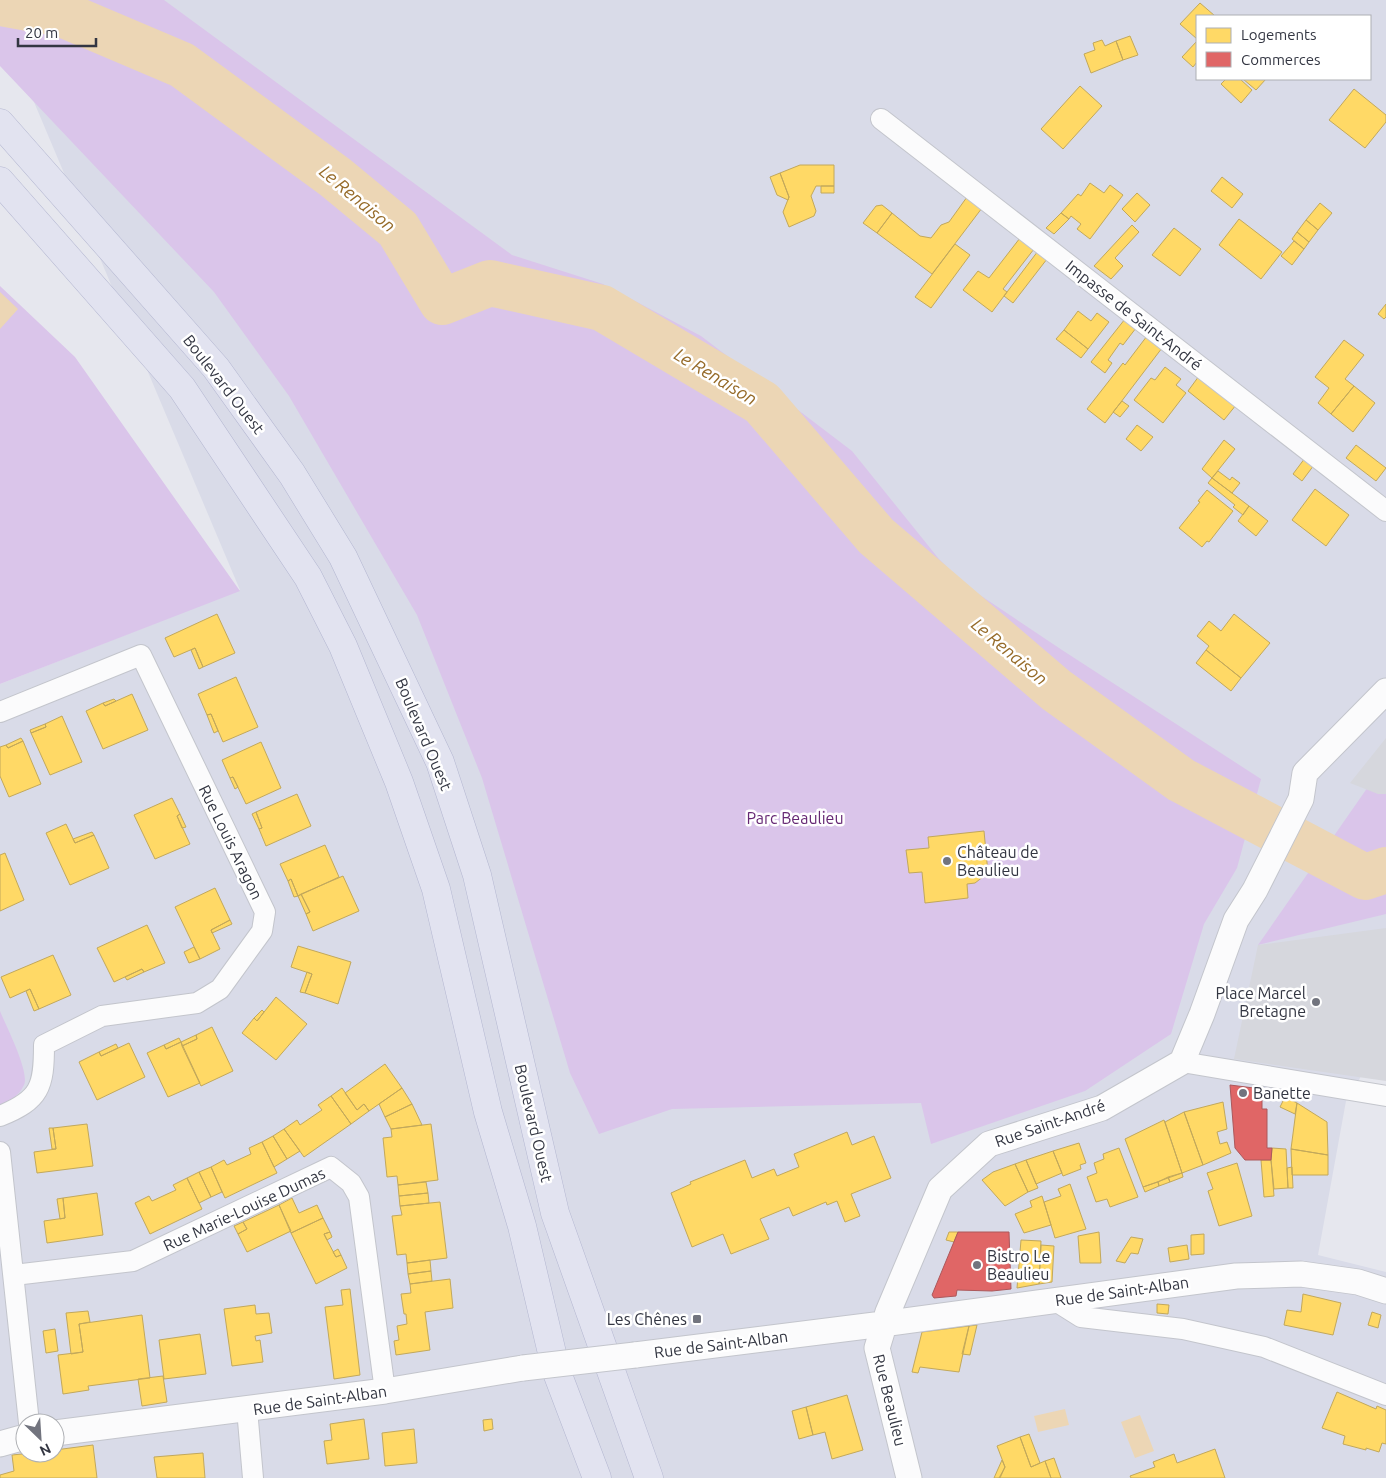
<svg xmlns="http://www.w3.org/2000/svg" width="1386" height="1478" font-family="Ubuntu,sans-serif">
  <rect width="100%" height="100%" fill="#e6e7ee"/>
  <path fill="#d9dbe8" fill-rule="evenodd" d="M0 0H1386V1035L1346 1101 1318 1255 1386 1272V1478H0V684L240 590 34 102 0 59ZM1197 16H1370V79H1197ZM25 1423H55V1453H25Z"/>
  <path fill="#dac5ea" d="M0 0H164L512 255 603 284 701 336 852 451 939 559 965 585 1062 650 1261 779 1237 868 1204 924 1171 1034 1085 1091 931 1144 921 1103 672 1109 599 1134 570 1073 482 778 417 615 289 396 214 292 0 66Z
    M0 286 75 357 240 591 0 684Z
    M1386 761V914L1258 945Z
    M0 1011C6 1026 30 1072 24 1085 19 1096 10 1101 0 1105Z"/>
  <path fill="#d6d7dd" d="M1386 738V794H1378L1350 783Z
    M1386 928V1081L1234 1059 1258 945Z"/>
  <path fill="#ecd6b5" d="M0 292 18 309 0 329Z
    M1065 1409 1069 1425 1038 1432 1034 1416Z
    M1140 1415 1154 1451 1135 1458 1121 1422Z"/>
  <path fill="#ffd966" stroke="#c2a85b" d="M1200 3 1215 16H1197V39L1180 24Z
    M1130 36 1138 55 1123 60 1116 41Z
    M1102 40 1105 46 1116 41 1123 60 1091 73 1084 54 1095 50 1093 43Z
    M1197 41V62L1193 67 1182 57Z
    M1226 79H1240L1252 90 1241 103 1221 84Z
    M1243 79H1266L1256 90Z
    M1080 86 1102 106 1063 149 1041 129Z
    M1354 89 1386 115V122L1365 148 1329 120Z
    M800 165H834V186H816L811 196 816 211 814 216 789 227 783 212 789 197 780 173Z
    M780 173 789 197 788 200 777 195 770 177Z
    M1222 177 1243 194 1232 208 1211 191Z
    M1090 183 1104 193 1110 185 1123 195 1090 239 1077 229 1081 224 1071 216 1069 219 1061 213 1078 194 1081 196Z
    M821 186H834V193H821Z
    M1137 193 1150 205 1135 222 1122 209Z
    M967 197 982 208 932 274 877 233 892 213 920 236 931 238 941 225 949 222Z
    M1320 203 1332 213 1318 230 1306 220Z
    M882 205 892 213 877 233 863 223 876 206Z
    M1061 213 1069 219 1054 234 1046 228Z
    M1239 219 1282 252 1261 279 1219 245Z
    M1306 220 1318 230 1309 242 1297 232Z
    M1132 225 1139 232 1115 258 1123 266 1111 279 1094 266Z
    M1174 228 1201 249 1180 276 1152 255Z
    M1297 232 1309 242 1304 249 1292 239Z
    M1020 238 1034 249 1003 289 1007 292 992 312 963 290 978 271 989 278Z
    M1294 241 1304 249 1292 265 1281 256Z
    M955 244 970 255 931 308 915 297Z
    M1038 251 1047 259 1013 303 1004 296Z
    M1386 304V317L1384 319 1378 314Z
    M1078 311 1091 321 1097 313 1109 322 1088 349 1064 330Z
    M1125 319 1136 328 1123 345 1120 343 1108 360 1112 363 1105 373 1091 362Z
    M1064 330 1088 349 1081 358 1056 339Z
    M1147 336 1162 348 1105 423 1087 409 1123 363 1125 365Z
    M1344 340 1364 355 1345 379 1354 386 1331 414 1318 403 1329 388 1315 377Z
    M1165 367 1181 379 1176 385 1186 393 1163 423 1134 400 1151 378 1155 380Z
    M1199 376 1236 405 1224 420 1188 391Z
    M1354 386 1375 403 1353 432 1331 414Z
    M1122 401 1129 406 1120 417 1113 412Z
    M1137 425 1153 437 1141 451 1126 439Z
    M1224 440 1235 449 1212 478 1202 469Z
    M1356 445 1386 468 1376 481 1346 458Z
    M1305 458 1314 465 1302 481 1293 474Z
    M1218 471 1230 480 1232 477 1240 483 1232 493 1212 478Z
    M1212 478 1249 506 1243 515 1233 507 1235 505 1208 483Z
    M1315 489 1349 515 1326 546 1292 520Z
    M1207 490 1233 511 1209 542 1207 541 1202 547 1179 528 1200 502 1198 501Z
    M1249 506 1268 521 1256 536 1238 521Z
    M217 614 235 653 203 667 195 648 174 657 165 638Z
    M1234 614 1270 643 1241 678 1206 650 1209 646 1197 636 1209 621 1221 631Z
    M195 648 203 667 199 669 191 650Z
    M1206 650 1241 678 1231 691 1196 663Z
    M236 677 258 727 223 742 211 714 207 715 198 694Z
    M132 694 148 730 103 749 86 711 103 703 105 706Z
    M114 699 116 701 105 706 103 703Z
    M211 714 218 731 214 733 207 715Z
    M62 716 82 762 50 775 31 733 46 727 45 724Z
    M45 724 46 727 31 733 30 730Z
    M21 738 23 741 8 748 6 745Z
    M23 741 41 784 9 797 0 776V747L6 745 8 748Z
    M261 742 281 788 246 804 233 777 230 778 222 760Z
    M233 777 238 787 235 789 230 778Z
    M297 794 311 826 266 846 259 829 262 828 256 812Z
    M172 798 180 814 177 816 190 844 155 859 134 815Z
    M256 812 262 828 259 829 252 814Z
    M180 814 186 827 182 828 177 816Z
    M66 824 75 843 94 835 109 868 70 885 46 833Z
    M984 831 988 873 975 883 967 884 968 898 925 903 922 872 909 873 906 850 929 848 928 837Z
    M92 832 94 835 75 843 73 839Z
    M325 845 339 877 298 896 291 879 288 881 280 864Z
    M5 853 24 900 0 911V855Z
    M343 876 359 911 313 931 306 914 310 912 301 894Z
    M291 879 298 896 294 897 288 881Z
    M215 888 230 920 211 930 220 949 200 959 175 907Z
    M301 894 310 912 306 914 298 896Z
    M230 920 232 924 212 933 211 930Z
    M147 925 165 963 144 972 142 969 114 982 97 948Z
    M298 946 351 962 338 1004 305 993 312 974 291 967Z
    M194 947 200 959 189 963 184 952Z
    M53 955 71 995 39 1009 30 989 10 998 1 977Z
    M142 969 144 972 127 980 125 977Z
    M307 972 312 974 305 993 300 992Z
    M30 989 39 1009 34 1011 26 991Z
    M276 997 307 1024 276 1060 242 1033 254 1018 257 1021Z
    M262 1010 264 1012 257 1021 254 1018Z
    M212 1027 233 1071 201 1086 182 1046 197 1039 196 1035Z
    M196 1035 197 1039 182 1046 181 1042Z
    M179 1038 181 1042 166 1049 164 1045Z
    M181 1042 200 1083 168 1097 147 1053 164 1045 166 1049Z
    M129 1043 145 1077 97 1100 79 1062 99 1052 101 1056Z
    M116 1044 118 1048 101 1056 99 1052Z
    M385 1064 402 1088 369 1111 364 1104 357 1110 345 1093Z
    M342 1088 357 1110 364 1104 369 1111 351 1124 331 1096Z
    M402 1088 412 1104 385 1117 379 1104Z
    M331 1096 351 1124 304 1157 284 1129 297 1120 300 1125 322 1110 318 1105Z
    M1285 1097 1297 1103 1295 1114 1280 1107Z
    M1223 1102 1227 1129 1217 1132 1220 1144 1227 1142 1231 1153 1203 1165 1184 1112Z
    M1297 1103 1327 1122 1328 1155 1291 1149Z
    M412 1104 422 1125 391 1129 385 1117Z
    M1184 1112 1203 1165 1182 1173 1165 1122Z
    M1164 1120 1182 1173 1143 1187 1125 1139Z
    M87 1124 93 1166 37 1173 34 1152 56 1149 53 1128Z
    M431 1124 438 1180 398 1185 397 1176 387 1177 383 1138 392 1137 391 1129Z
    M49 1128H53L56 1149H52Z
    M284 1129 300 1151 287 1159 273 1136Z
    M847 1132 852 1145 874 1136 891 1178 851 1194 860 1216 845 1222 837 1201 827 1205 826 1202 793 1216 789 1207 760 1219 769 1239 731 1254 723 1234 692 1247 671 1193 691 1184 690 1182 745 1160 752 1178 774 1169 777 1176 799 1167 794 1154Z
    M273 1136 287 1159 274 1167 262 1142Z
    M262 1142 277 1173 225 1198 211 1167 224 1160 227 1165 251 1154 249 1148Z
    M1079 1143 1086 1163 1080 1165 1081 1169 1063 1176 1053 1151Z
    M1119 1148 1138 1197 1110 1207 1107 1199 1096 1202 1087 1177 1097 1173 1094 1163 1104 1159 1103 1154Z
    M1272 1148 1286 1149 1288 1188 1274 1189 1271 1160Z
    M1291 1149 1328 1155V1175H1292Z
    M1053 1151 1062 1173 1036 1184 1026 1160Z
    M1026 1160 1038 1188 1028 1192 1015 1164Z
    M1261 1160H1271L1274 1196 1264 1197Z
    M1237 1163 1252 1216 1219 1226 1208 1191 1213 1189 1207 1173Z
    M1015 1164 1028 1192 1005 1206 982 1180 993 1172Z
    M211 1167 222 1192 211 1197 199 1172Z
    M1292 1167 1293 1188H1288L1287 1168Z
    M199 1172 211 1197 199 1203 187 1178Z
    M1182 1173 1183 1177 1170 1182 1168 1177Z
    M1168 1177 1170 1182 1159 1186 1158 1182Z
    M187 1178 202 1209 150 1234 135 1203 149 1196 152 1201 176 1190 173 1185Z
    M426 1182 428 1193 399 1196 398 1185Z
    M1158 1182 1159 1186 1145 1192 1143 1187Z
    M1070 1184 1086 1229 1055 1238 1044 1202 1061 1196 1058 1189Z
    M97 1193 103 1235 47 1243 44 1221 65 1218 63 1198Z
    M428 1193 429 1203 400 1206 399 1196Z
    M1042 1196 1051 1225 1024 1233 1015 1214 1032 1207 1030 1201Z
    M63 1198 65 1218 60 1219 57 1199Z
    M292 1198 299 1213 317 1205 323 1218 291 1233 279 1205Z
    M440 1202 447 1258 407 1263 406 1254 397 1255 392 1216 402 1215 400 1206Z
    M279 1205 291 1231 247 1252 238 1234 247 1229 243 1222Z
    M323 1218 330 1232 324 1234 327 1240 336 1257 341 1255 347 1268 316 1284 291 1233Z
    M243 1222 247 1229 238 1234 234 1226Z
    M330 1232 332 1237 327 1240 324 1234Z
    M949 1232H958L954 1242 946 1240Z
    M1099 1232 1101 1263H1080L1078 1236Z
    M1204 1234V1254L1191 1255V1235Z
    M1131 1237 1143 1239 1138 1254 1131 1253 1125 1263 1116 1261Z
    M1021 1240 1041 1241 1039 1284 1017 1288Z
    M1041 1245 1054 1246 1052 1282 1039 1284Z
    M1187 1245 1189 1259 1170 1262 1168 1248Z
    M338 1249 341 1255 336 1257 333 1252Z
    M430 1260 431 1271 408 1274 407 1263Z
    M431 1271 432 1281 410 1284 408 1274Z
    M450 1279 453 1308 425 1312 430 1350 396 1355 394 1341 399 1340 397 1326 407 1324 406 1314H404L401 1294 411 1293 410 1284Z
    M350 1289 360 1375 334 1379 325 1307 343 1305 341 1290Z
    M1303 1294 1341 1303 1333 1335 1284 1325 1287 1310 1301 1312Z
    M1157 1304 1169 1305 1168 1314 1157 1313Z
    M255 1305 256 1314 269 1313 272 1333 255 1336 256 1341 260 1340 263 1362 232 1366 224 1309Z
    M88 1311 90 1322 79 1324 83 1352 71 1354 66 1313Z
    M1372 1312 1381 1315 1378 1328 1368 1325Z
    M142 1315 150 1378 88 1386 89 1390 63 1394 58 1355 83 1352 79 1324Z
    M977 1325 970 1355 962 1354 969 1326Z
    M969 1326 959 1372 920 1367 918 1373 912 1372 922 1332Z
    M55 1329 58 1351 46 1353 43 1331Z
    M200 1334 206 1374 164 1379 159 1340Z
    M163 1376 167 1402 142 1406 138 1379Z
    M1337 1392 1376 1409 1377 1406 1386 1410V1444L1382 1443 1379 1452 1366 1448V1450L1343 1444 1345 1436 1322 1428Z
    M847 1395 863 1450 832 1459 825 1432 813 1435 806 1407Z
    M806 1407 813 1435 799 1439 792 1411Z
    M364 1419 369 1459 327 1464 324 1441 332 1440 330 1424Z
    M492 1419 493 1429 484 1431 483 1420Z
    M414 1429 417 1463 385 1466 382 1433Z
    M1029 1434 1040 1463 1031 1467 1020 1437Z
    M1020 1437 1031 1467 1045 1461 1051 1478H999L1005 1467 997 1446Z
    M93 1445 97 1478H0V1475L14 1471 12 1455 32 1453H55V1450Z
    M1215 1449 1225 1478H1131L1130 1476 1155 1467 1153 1462 1174 1454 1177 1463Z
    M203 1453 205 1478H157L154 1457Z
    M1054 1458 1061 1478H1051L1045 1461Z
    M1002 1460 1005 1467 1000 1478H994Z"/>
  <path fill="#e06666" stroke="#ac585b" d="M1230 1085 1262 1089V1109H1267V1148H1272L1271 1160H1245L1235 1148Z
    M958 1232H1009L1011 1289 992 1291 957 1290 956 1296 934 1298 932 1295Z"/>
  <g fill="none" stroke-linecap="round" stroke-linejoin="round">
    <path stroke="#ecd6b5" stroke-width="46" d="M0 3 62 14 182 65 335 177 398 229 442 302 490 283 602 308 762 403 876 536 1056 690 1181 780 1365 877 1386 870"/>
    <defs>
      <path id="minor" d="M881 119 1386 511
        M0 712 141 655 265 912 262 931 220 989 197 1003 102 1016 44 1045C44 1087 40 1100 0 1116
        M1182 1062 1386 1096
        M0 1152 29 1423
        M14 1275 133 1261 331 1167 351 1183 359 1197 385 1391
        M1054 1300 1081 1317 1183 1329 1264 1347 1386 1395
        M247 1409 253 1478"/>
      <path id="tertiary" d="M635 1355 875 1325 1236 1276 1301 1274 1358 1282 1386 1291
        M55 1433 385 1391 523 1368
        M0 1444 25 1437
        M909 1478 877 1348 888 1312 940 1189 989 1144 1102 1108 1182 1062 1202 1014 1236 920 1255 890 1301 799 1305 773 1386 691"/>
      <path id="primary" d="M0 123 216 368 292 474 343 557 440 762 477 875 555 1213 649 1478
        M0 181 182 388 308 577 343 646 399 782 436 889 488 1112 522 1226 556 1370 597 1478"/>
    </defs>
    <use href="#minor" stroke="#c3c5cc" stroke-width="22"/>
    <use href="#tertiary" stroke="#c3c5cc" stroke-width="27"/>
    <use href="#primary" stroke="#b3b6d0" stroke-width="29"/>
    <use href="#minor" stroke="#fbfbfc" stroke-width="20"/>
    <use href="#tertiary" stroke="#fbfbfc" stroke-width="25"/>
    <use href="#primary" stroke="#e2e3f0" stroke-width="28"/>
    <defs>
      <path id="tertiary-bridge" d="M523 1368 635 1355"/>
    </defs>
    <use href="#tertiary-bridge" stroke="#c3c5cc" stroke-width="27" stroke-linecap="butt"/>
    <use href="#tertiary-bridge" stroke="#fbfbfc" stroke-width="25"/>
  </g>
  <g fill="#72747e" stroke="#fff" stroke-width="2">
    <circle cx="947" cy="861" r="5"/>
    <circle cx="1316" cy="1002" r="5"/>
    <circle cx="1243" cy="1093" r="5"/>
    <circle cx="977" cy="1265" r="5"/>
    <rect x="692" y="1314" width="10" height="10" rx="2.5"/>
  </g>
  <g text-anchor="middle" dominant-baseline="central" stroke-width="5" stroke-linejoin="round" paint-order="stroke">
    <g font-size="16" fill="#333642" stroke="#fff">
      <text transform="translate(1134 315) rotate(38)">Impasse de Saint-André</text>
      <text transform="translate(224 384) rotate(52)">Boulevard Ouest</text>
      <text transform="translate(424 734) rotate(67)">Boulevard Ouest</text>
      <text transform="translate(231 842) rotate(64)">Rue Louis Aragon</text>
      <text transform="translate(534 1123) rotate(77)">Boulevard Ouest</text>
      <text transform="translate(1050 1123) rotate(-19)">Rue Saint-André</text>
      <text transform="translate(244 1209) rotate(-25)">Rue Marie-Louise Dumas</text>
      <text transform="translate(1122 1291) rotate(-8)">Rue de Saint-Alban</text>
      <text transform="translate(721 1344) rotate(-7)">Rue de Saint-Alban</text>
      <text transform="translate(320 1400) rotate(-8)">Rue de Saint-Alban</text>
      <text transform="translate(890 1400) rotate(76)">Rue Beaulieu</text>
    </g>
    <g font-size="16" fill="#652773" stroke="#fff">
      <text x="795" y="818">Parc Beaulieu</text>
    </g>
    <g font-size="16" fill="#333642" stroke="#fff" text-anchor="start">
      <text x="957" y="852">Château de<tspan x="957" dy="18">Beaulieu</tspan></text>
      <text x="1306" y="993" text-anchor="end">Place Marcel<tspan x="1306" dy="18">Bretagne</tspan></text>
      <text x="1253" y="1093">Banette</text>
      <text x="987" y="1256">Bistro Le<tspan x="987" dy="18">Beaulieu</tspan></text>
      <text x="687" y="1319" text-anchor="end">Les Chênes</text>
    </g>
    <g font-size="18" font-style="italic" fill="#966b29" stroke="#fff">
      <text transform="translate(358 198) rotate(40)">Le Renaison</text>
      <text transform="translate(716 376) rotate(31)">Le Renaison</text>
      <text transform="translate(1010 651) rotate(40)">Le Renaison</text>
    </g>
  </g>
  <rect x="1196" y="15" width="175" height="65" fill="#ffffff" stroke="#adafb3"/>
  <rect x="1206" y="28" width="25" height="15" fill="#ffd966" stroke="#adafb3"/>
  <text x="1241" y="40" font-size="15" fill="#333642">Logements</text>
  <rect x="1206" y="52" width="25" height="15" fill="#e06666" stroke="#adafb3"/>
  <text x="1241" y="65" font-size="15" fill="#333642">Commerces</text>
  <g transform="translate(40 1438) rotate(155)"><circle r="24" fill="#ffffff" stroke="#adafb3"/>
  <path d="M0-4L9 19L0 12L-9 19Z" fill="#72747e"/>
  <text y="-8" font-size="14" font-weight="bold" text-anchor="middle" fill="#333642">N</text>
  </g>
  <path d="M18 38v8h78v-8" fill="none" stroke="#333642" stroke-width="2.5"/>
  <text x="25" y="38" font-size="15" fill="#333642" stroke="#ffffff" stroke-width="4" paint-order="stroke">20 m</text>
</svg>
